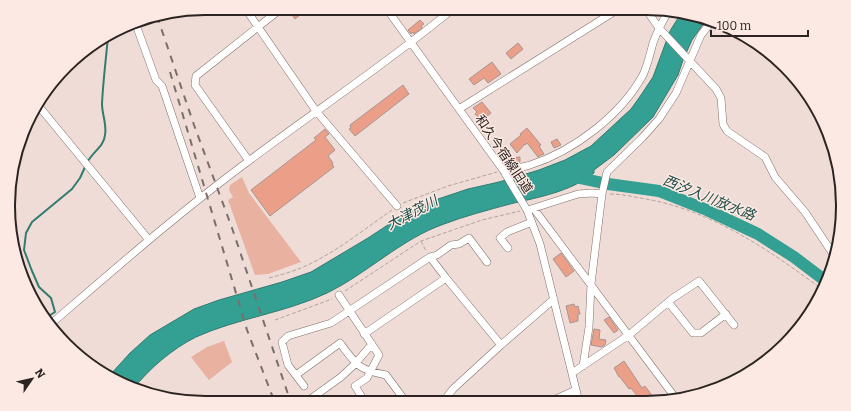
<svg xmlns="http://www.w3.org/2000/svg" width="851" height="411" font-family="Bitter,'Noto Sans JP',serif">
  <rect width="100%" height="100%" fill="#efdcd6"/>
  <path fill="#e9b1a0" d="M242 177 249 193 301 262 268 274 255 275 228 200 233 197 229 190 230 185Z
    M224 341 232 362 209 380 191 357 207 347Z"/>
  <path fill="#34a093" stroke="#317b71" d="M680 15 706 20 692 40 683 60 678 75 653 117 614 155 594 170V173C570 192 539 197 510 204 488 210 465 216 444 224 401 239 368 273 327 293 285 313 238 318 196 337 172 349 150 368 133 389L130 388 110 375 130 353 150 335 194 309 219 300 282 282 311 272 368 238 403 215 438 199 468 189 499 182 539 170 565 160 591 146 631 109 639 98 653 77 670 31Z"/>
  <g fill="none" stroke-linecap="round" stroke-linejoin="round">
    <path stroke="#317b71" stroke-width="2" d="M87 163C92 152 104 147 105 135 107 125 102 114 102 104 103 82 106 59 108 36
      M47 317 55 312 51 298 39 287 32 271 24 250 26 233 32 222 72 189 80 178 85 167"/>
    <path stroke="#34a093" stroke-width="12" d="M570 176 608 184 659 191 707 210 758 234 794 257 827 282"/>
  </g>
  <path fill="#ec9f88" stroke="#a79590" d="M295 8H309L295 19 290 12Z
    M420 20 424 24 421 26 422 28 414 34 413 32 411 34 408 30Z
    M518 43 523 49 511 59 506 53Z
    M492 62 501 74 488 83 484 78 474 85 469 79Z
    M403 85 409 94 355 136 349 129 351 128 350 125Z
    M482 102 491 113 481 121 475 114 477 112 473 108Z
    M527 128 541 145 539 146 544 154 541 155 538 157 527 143 525 145 524 144V145L517 153 510 144 521 135 520 134Z
    M325 129 329 134 325 137 335 150 328 156 333 163 332 164 334 167 270 216 251 190 316 140 314 138Z
    M557 139 561 145 554 148 551 142Z
    M520 157V162L511 164 508 158Z
    M561 253 574 271 566 277 553 259Z
    M574 304 575 307 578 306 580 314H578V321L570 323 566 306Z
    M609 317 618 330 614 333 604 320Z
    M594 329 600 330 599 339 606 340 605 345 602 347 591 345Z
    M624 361 642 388 645 386 656 401H641L631 388 629 389 620 377H619L614 368Z"/>
  <g fill="none" stroke-linecap="round" stroke-linejoin="round">
    <defs>
      <path id="minor" d="M245 8 316 111 397 206
        M386 8 503 170 527 210 540 244 579 402
        M645 8 659 28 716 89 721 98 723 124 727 131 765 157 775 177 805 212 833 254
        M135 22 156 80 162 86 200 198
        M37 104 149 240
        M459 109 620 8
        M249 161 195 85 196 76 282 8
        M503 170C512 168 522 168 530 165 574 151 621 115 643 75 648 64 650 54 653 43 657 32 662 22 668 12
        M531 209 578 194 592 193 602 194
        M534 209 677 400
        M508 248 500 238 507 232 532 222
        M430 257 446 278 501 345
        M339 295 379 355 367 378 355 386 365 402
        M669 303 693 333H701L726 314
        M52 323C117 267 181 211 250 160 318 109 389 62 454 8
        M364 334 446 278
        M583 366 589 327 591 284 602 194 607 172 642 138 659 119 676 93 701 35 712 21
        M572 373 629 335 673 298 699 281 734 325
        M296 375 340 343C356 365 359 370 386 375L406 402
        M304 386 288 365 282 342 288 336 331 323 430 257 437 255 451 245 459 244 469 238 487 262
        M392 402 401 396
        M443 402 453 389 501 345 554 299
        M549 402 576 390
        M305 403 341 377 355 364 372 344"/>
    </defs>
    <use href="#minor" stroke="#81706b" stroke-width="8"/>
    <path stroke="#b2a39e" stroke-width="1" stroke-dasharray="4 2" stroke-linecap="butt" d="M610 194C622 194 634 197 646 199 713 211 769 250 823 290
      M403 203 448 186 497 172
      M421 241 426 251
      M269 278C280 275 291 272 301 268 334 254 363 230 392 210
      M345 291 421 241 482 220 520 211
      M275 320 332 299
      M460 398 463 402
      M504 402 517 396 520 402"/>
    <use href="#minor" stroke="#fff" stroke-width="7"/>
    <path stroke="#7a6e6a" stroke-width="2" stroke-dasharray="7 7" stroke-linecap="butt" d="M157 16 194 125 232 228 291 403
      M170 72 247 330 275 403"/>
  </g>
  <g text-anchor="middle" dominant-baseline="central" stroke-width="3" stroke-linejoin="round" paint-order="stroke">
    <g font-size="13" fill="#2b2422" stroke="#fce9e3">
      <text transform="translate(504 154) rotate(56)">和久今宿線旧道</text>
    </g>
    <g font-size="14" font-style="italic" fill="#24514b" stroke="#fce9e3">
      <text transform="translate(709 198) rotate(22)">西汐入川放水路</text>
      <text transform="translate(412 213) rotate(-28)">大津茂川</text>
    </g>
  </g>
  <path d="M0 0H851V411H0ZM205 15H646A190 190 0 0 1 836 205V206A190 190 0 0 1 646 396H205A190 190 0 0 1 15 206V205A190 190 0 0 1 205 15Z" fill="#fce9e3" fill-rule="evenodd"/>
  <path fill="none" stroke="#2b2422" stroke-width="2" d="M205 15H646A190 190 0 0 1 836 205V206A190 190 0 0 1 646 396H205A190 190 0 0 1 15 206V205A190 190 0 0 1 205 15Z"/>
  <g transform="translate(32 379) rotate(56)" stroke="#fce9e3" stroke-width="3" paint-order="stroke">
  <path d="M0-3L7 15L0 10L-7 15Z" fill="#2b2422"/>
  <text y="-6" font-size="11" font-weight="bold" text-anchor="middle" fill="#2b2422">N</text>
  </g>
  <path d="M711 30v6h97v-6" fill="none" stroke="#2b2422" stroke-width="2"/>
  <text x="717" y="30" font-size="12" fill="#2b2422" stroke="#fce9e3" stroke-width="3" paint-order="stroke">100 m</text>
</svg>
